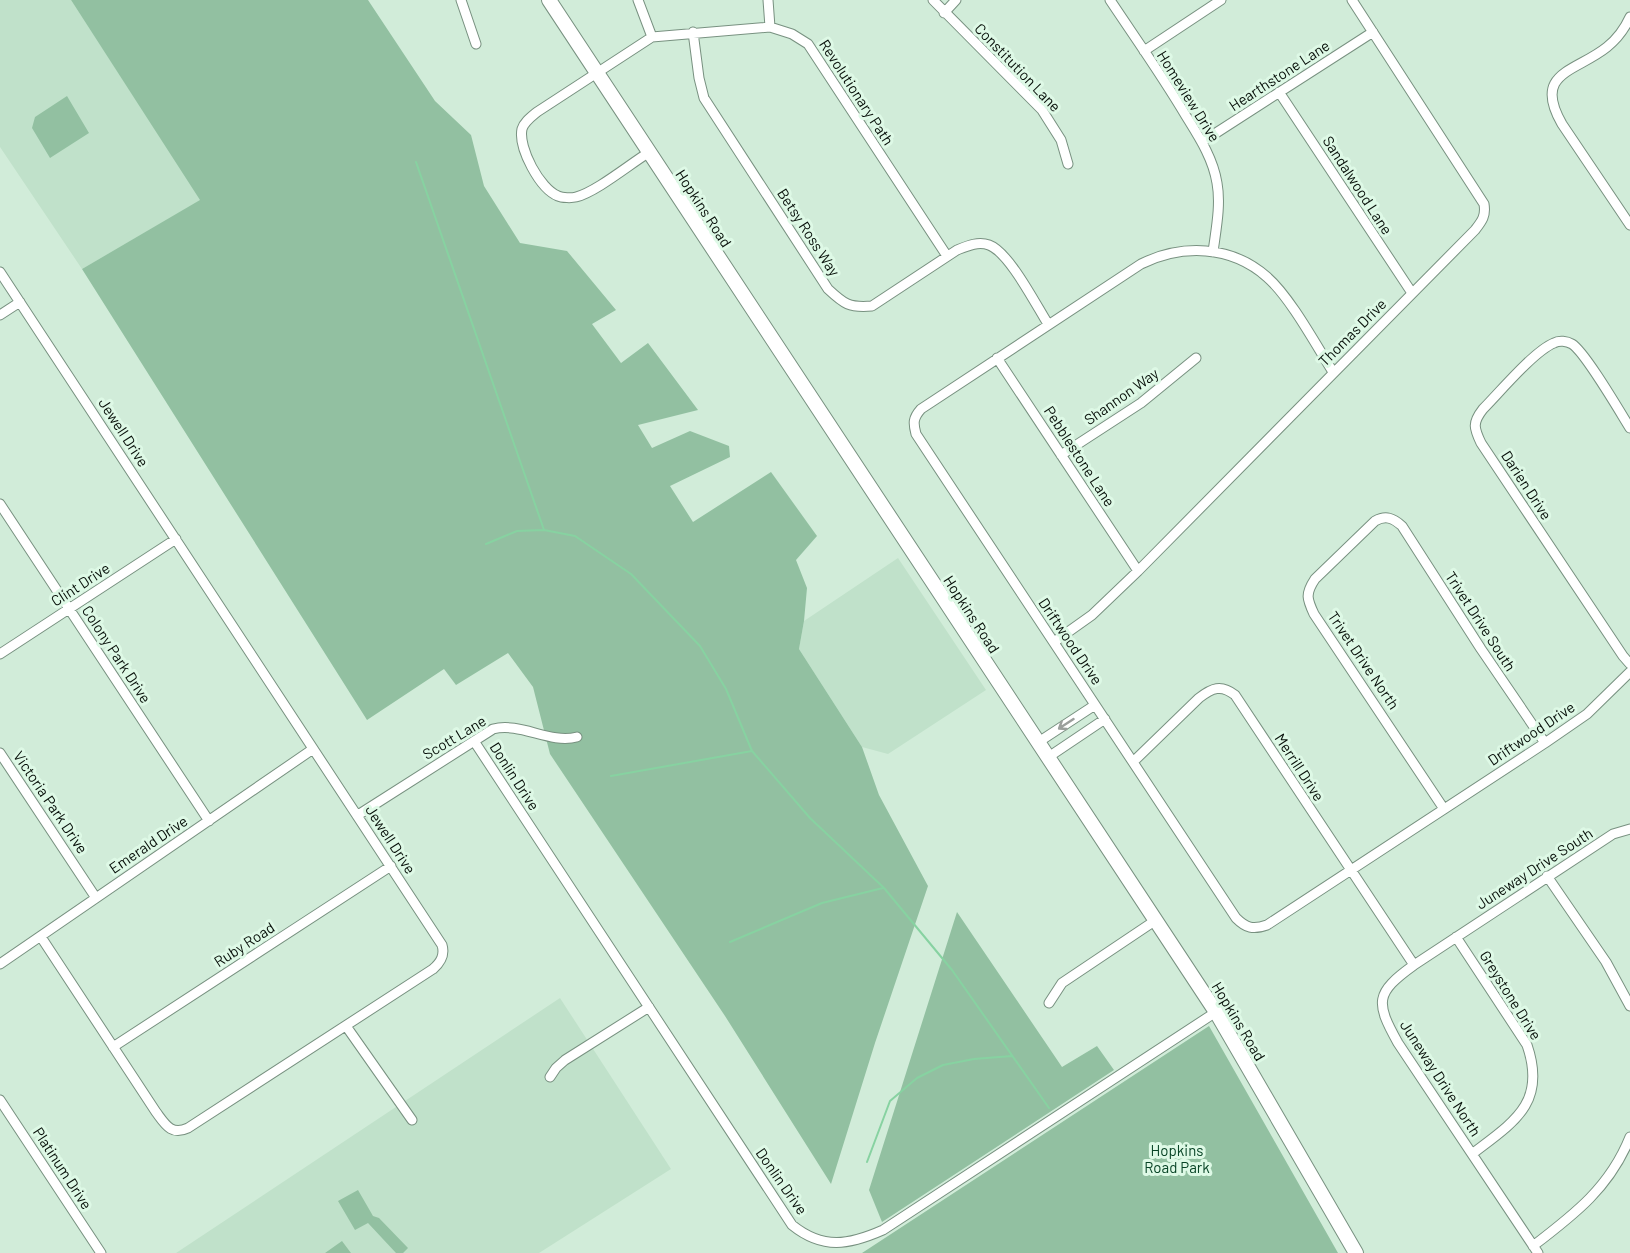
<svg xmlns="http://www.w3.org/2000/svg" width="1630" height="1253" font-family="Barlow,sans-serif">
  <rect width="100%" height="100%" fill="#d1ecd9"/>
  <path fill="#c0e1ca" d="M0 0H71L201 200 82 269 0 147Z
    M898 558 986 690 888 754 862 747 799 649 804 621Z
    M560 998 671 1169 539 1253H176Z"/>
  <path fill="#92c0a1" d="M71 0H368L435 101 471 135 484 186 520 243 567 251 616 310 592 324 621 363 648 343 698 410 638 425 652 448 690 431 729 446 730 457 670 486 693 522 771 472 817 536 796 560 807 588 804 621 799 649 862 747 879 795 928 886 875 1043 831 1184 725 1016 550 754 533 687 508 653 456 685 444 669 367 720 82 269 200 200Z
    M67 96 89 133 50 158 32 128 35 117Z
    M957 912 1062 1067 1097 1046 1114 1070 882 1222 869 1190Z
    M1209 1026 1338 1253H862Z
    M358 1190 373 1216 379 1218 408 1248 403 1253H396L368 1223 355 1230 338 1201Z
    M342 1241 351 1253H325Z"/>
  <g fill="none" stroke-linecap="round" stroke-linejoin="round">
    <path stroke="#87d2a1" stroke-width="2" d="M416 162 544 530 575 536 631 574 700 646 726 689 752 751 810 818 884 888 952 970 1049 1108
      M486 544 517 531 544 530
      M611 776 752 751
      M730 942 822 903 883 888
      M867 1162 890 1101 917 1078 943 1065 974 1059 1012 1056"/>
    <defs>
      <path id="street" d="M461 0 476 44
        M638 0 652 37
        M768 0 770 27
        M933 0 1042 110 1061 140 1068 164
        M1110 0C1136 39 1163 77 1186 116 1199 137 1213 158 1217 183 1221 205 1216 229 1213 252
        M944 13 956 0
        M1630 17C1625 28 1617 39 1607 47 1576 72 1532 72 1562 124L1630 225
        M693 32 699 78 704 98 828 289C844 304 849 308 872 306L957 250C967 246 978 241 989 245 1009 252 1036 305 1048 324
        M1144 51 1221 0
        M1279 92 1412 293
        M1202 142 1373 32
        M648 153C630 164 596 192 576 197 572 198 562 198 558 196 540 189 518 148 522 129 524 122 531 117 537 112L652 37 770 27 792 34 808 44 947 256
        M0 272 442 945C445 955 441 962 433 969L188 1128C171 1136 165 1124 156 1112L41 937
        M0 315 20 302
        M997 358 1138 571
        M1333 372C1316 345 1290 297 1267 277 1231 245 1182 244 1141 264L921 409C913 418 913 423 916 434L1236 918C1246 928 1253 930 1267 925L1545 743 1587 714 1630 672
        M1630 428C1620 412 1585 352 1572 344 1567 341 1559 340 1554 343 1534 351 1499 393 1483 409 1472 423 1474 428 1481 443L1623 656 1630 664
        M1061 455 1141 403 1196 358
        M0 504 209 821
        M1054 642 1092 615 1138 571 1475 230C1482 221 1486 216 1484 204L1352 0
        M0 654 176 539
        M474 741 792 1225C823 1250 849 1245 883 1230L1216 1012
        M1037 743 1095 705
        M0 753 96 898
        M1047 758 1105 719
        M1133 762 1199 698C1212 688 1221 684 1235 695L1414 965
        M1444 809 1314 614C1307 599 1305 594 1315 579L1375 521C1386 515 1393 518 1402 526L1481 649 1545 743
        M358 815 493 729C521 722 549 744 577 737
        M1547 876 1606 962 1630 1006
        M1456 937 1527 1045C1547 1103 1514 1122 1472 1154
        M0 964 313 749
        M1049 1003 1062 983 1156 920
        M346 1026 412 1120
        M113 1047 391 866
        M550 1077 556 1068 565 1060 649 1007
        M0 1100 101 1253
        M1533 1246C1575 1214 1610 1187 1630 1137
        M1538 1253 1398 1043C1375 1002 1375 993 1414 965L1613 834 1630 829"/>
      <path id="secondary" d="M549 0 1216 1012 1356 1253"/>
    </defs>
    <use href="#street" stroke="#789180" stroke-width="11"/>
    <use href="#secondary" stroke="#789180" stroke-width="16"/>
    <use href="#street" stroke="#fff" stroke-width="9"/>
    <use href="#secondary" stroke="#fff" stroke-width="14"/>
  </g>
  <defs><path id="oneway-shaft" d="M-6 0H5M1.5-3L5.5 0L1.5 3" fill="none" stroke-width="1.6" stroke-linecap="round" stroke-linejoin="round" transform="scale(1.5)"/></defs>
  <use stroke="#9b9f9c" href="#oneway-shaft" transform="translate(1066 724) rotate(147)"/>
  <g text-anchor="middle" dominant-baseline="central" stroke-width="6" stroke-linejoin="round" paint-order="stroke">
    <g font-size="15" fill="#060e08" stroke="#def9e6">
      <text transform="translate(1018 67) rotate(46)">Constitution Lane</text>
      <text transform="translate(1279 75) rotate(-33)">Hearthstone Lane</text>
      <text transform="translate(857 92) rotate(57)">Revolutionary Path</text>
      <text transform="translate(1189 96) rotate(58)">Homeview Drive</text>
      <text transform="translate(1358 185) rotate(57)">Sandalwood Lane</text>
      <text transform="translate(704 208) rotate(57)">Hopkins Road</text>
      <text transform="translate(809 232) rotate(57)">Betsy Ross Way</text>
      <text transform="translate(1352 332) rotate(-45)">Thomas Drive</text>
      <text transform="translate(1121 396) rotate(-35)">Shannon Way</text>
      <text transform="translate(124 432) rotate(57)">Jewell Drive</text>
      <text transform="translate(1080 456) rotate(57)">Pebblestone Lane</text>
      <text transform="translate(1527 485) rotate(57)">Darien Drive</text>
      <text transform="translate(80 584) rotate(-33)">Clint Drive</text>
      <text transform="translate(972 614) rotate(57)">Hopkins Road</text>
      <text transform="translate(1481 621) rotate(57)">Trivet Drive South</text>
      <text transform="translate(1071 641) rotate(56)">Driftwood Drive</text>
      <text transform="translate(117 654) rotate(57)">Colony Park Drive</text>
      <text transform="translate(1364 660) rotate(56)">Trivet Drive North</text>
      <text transform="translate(1531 733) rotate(-34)">Driftwood Drive</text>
      <text transform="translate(454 737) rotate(-31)">Scott Lane</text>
      <text transform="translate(1300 767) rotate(57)">Merrill Drive</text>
      <text transform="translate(515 776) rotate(57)">Donlin Drive</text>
      <text transform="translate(51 802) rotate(56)">Victoria Park Drive</text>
      <text transform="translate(391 839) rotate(57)">Jewell Drive</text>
      <text transform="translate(148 844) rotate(-34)">Emerald Drive</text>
      <text transform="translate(1534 868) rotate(-33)">Juneway Drive South</text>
      <text transform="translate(244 944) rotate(-33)">Ruby Road</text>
      <text transform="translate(1511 995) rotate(58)">Greystone Drive</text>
      <text transform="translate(1239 1021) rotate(59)">Hopkins Road</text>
      <text transform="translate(1441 1078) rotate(57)">Juneway Drive North</text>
      <text transform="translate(63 1168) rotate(57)">Platinum Drive</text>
      <text transform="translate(782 1181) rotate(55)">Donlin Drive</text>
    </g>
    <g font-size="15" fill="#084426" stroke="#def9e6">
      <text x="1177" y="1150">Hopkins<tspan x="1177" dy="17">Road Park</tspan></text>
    </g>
  </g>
</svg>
